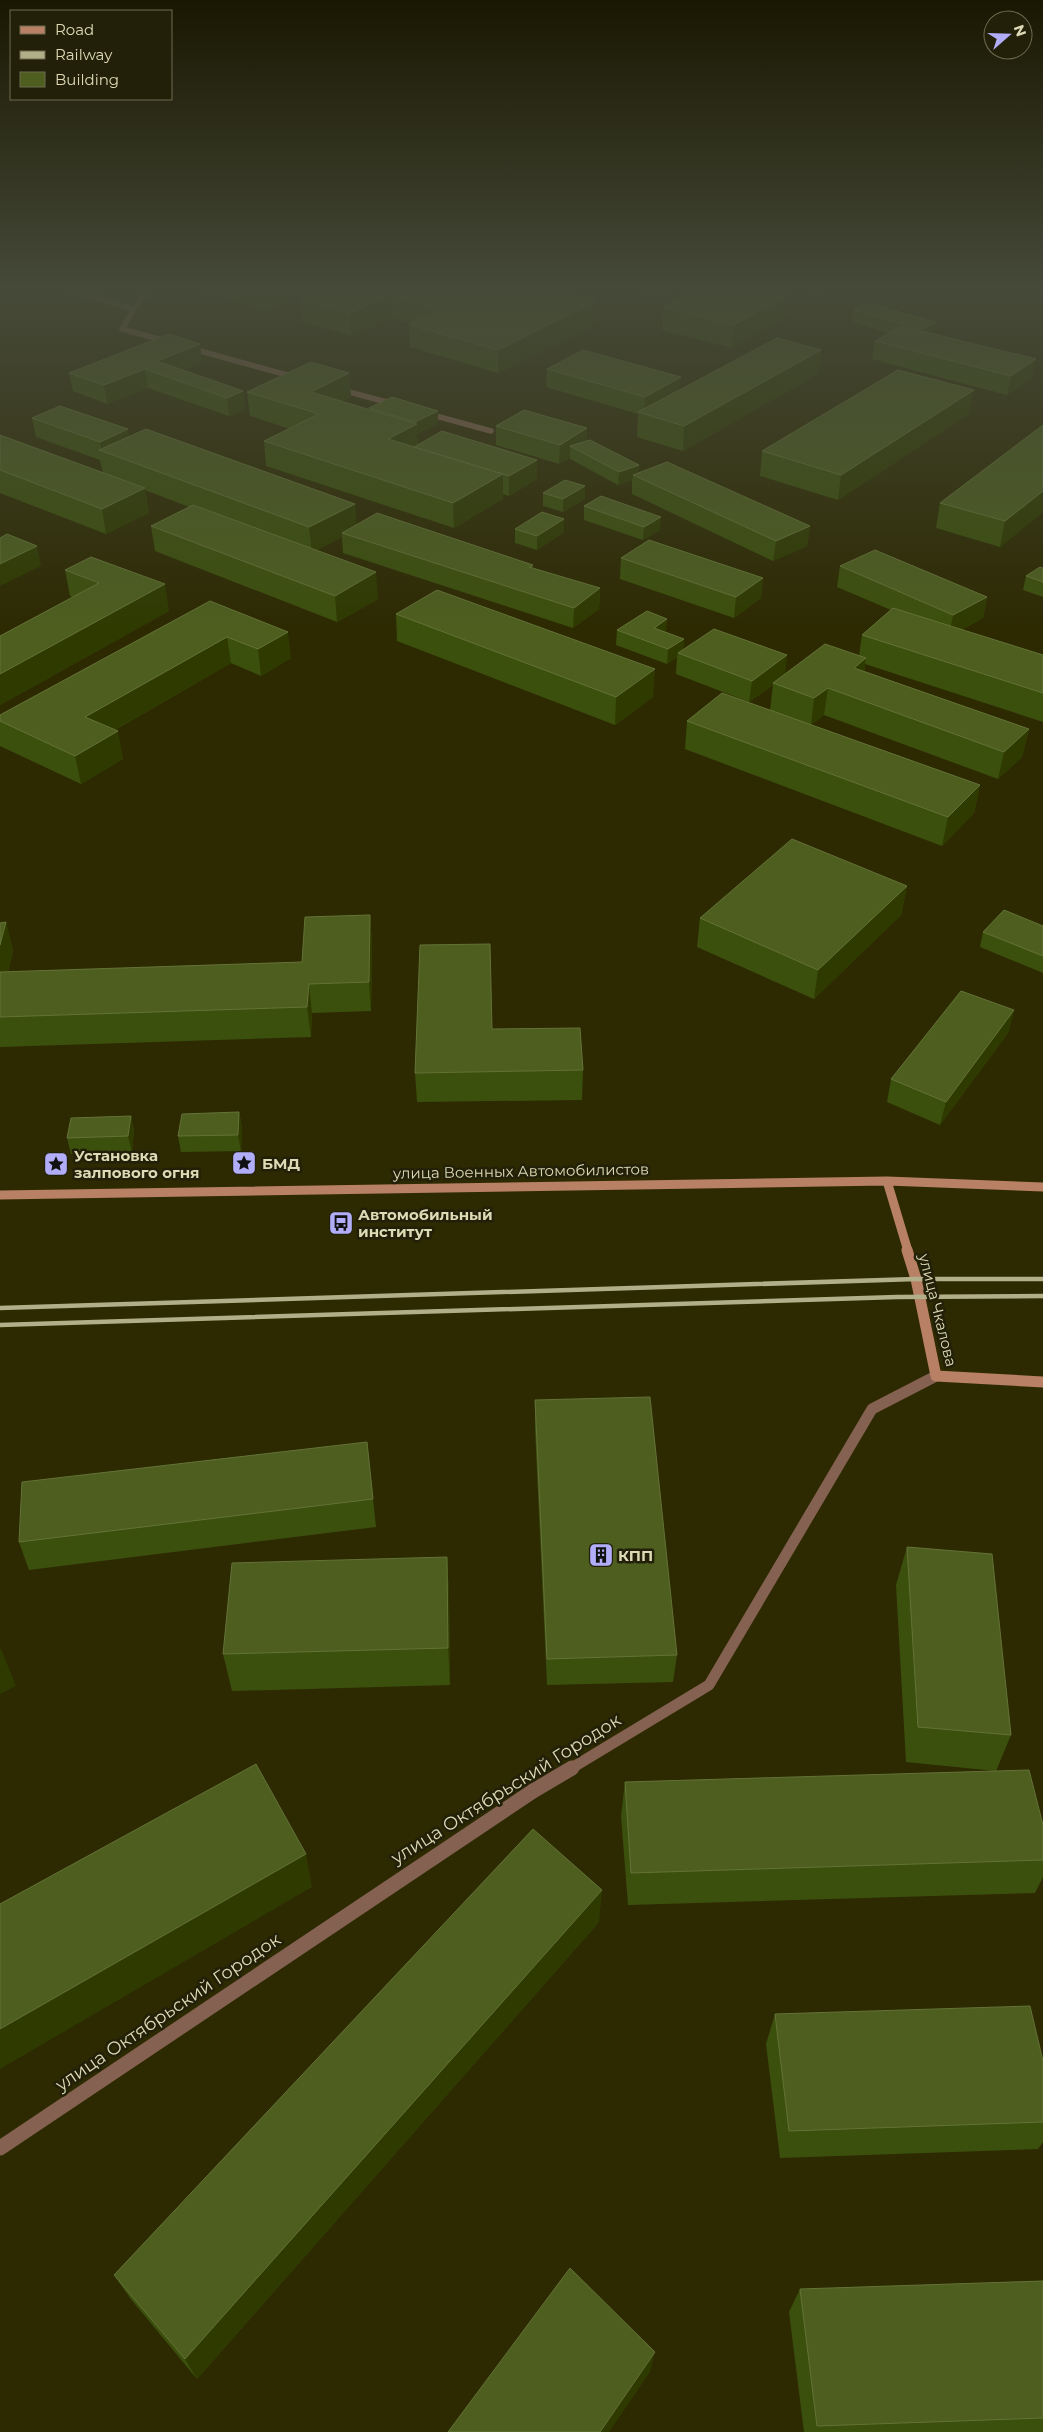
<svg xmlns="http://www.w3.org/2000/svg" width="1043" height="2432" font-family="Montserrat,sans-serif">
  <rect width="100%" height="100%" fill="#2d2a02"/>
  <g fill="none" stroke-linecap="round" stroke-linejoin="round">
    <path stroke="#846150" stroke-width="5.5" d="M61 287 134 309 152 287
      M134 309 122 329 170 342
      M189 348 298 378
      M338 389 394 404
      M425 413 491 431"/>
    <path stroke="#846150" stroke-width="11" d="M570 1769 709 1685 872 1409 936 1376"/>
    <path stroke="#846150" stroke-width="15" d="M0 2148 533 1791 572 1768"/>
    <path stroke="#b88065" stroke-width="9" d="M887 1181 908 1251
      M0 1195 887 1181 1043 1187"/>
    <path stroke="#b88065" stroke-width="11" d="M907 1250 916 1279 936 1376 1043 1382"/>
    <path stroke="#b1af89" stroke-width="4.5" d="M0 1308 916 1279H1043
      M0 1325 897 1297 1043 1296"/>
  </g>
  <path fill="#3c500d" d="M186 287H314V292L268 311Z
    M616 287H681L660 298Z
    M695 287H767L766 290 788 295 786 317 732 348 662 330 663 307 695 290Z
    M800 287H837L822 296 800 291Z
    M460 289 597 324 498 373 410 347 409 325 411 323 391 318 351 336 303 322 301 299Z
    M867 303 934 334 1032 378 1007 395 872 359 875 341 889 333 852 322 853 310Z
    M200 344 202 362 183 370 243 391 245 410 229 416 148 388 107 404 73 391 69 373Z
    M821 350 818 374 683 451 637 437 638 414 546 387 547 369 680 390Z
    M349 373 351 397 342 401 369 409V408L438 424 417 434 418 445 537 479 509 496 503 494V499L454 528 266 466 264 441 290 429 250 416 247 392Z
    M969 414 838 500 760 476 762 451Z
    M32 418 129 436 355 504 356 525 533 565V568L600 588 599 609 573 628 343 553 342 537 316 550 378 599 337 622 155 551 151 526 189 507 145 490 149 513 106 534 0 493V435L103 473 100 460 36 437Z
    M1043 425V512L1000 547 936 528 940 503Z
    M496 426 587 441 639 473 810 526 807 546 773 561 632 494V480L618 485 570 459V458L559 464 496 445Z
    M543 493 585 499 563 512 543 506Z
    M584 506 660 530 643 540 584 520Z
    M564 519V532L537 550 515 543V529Z
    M621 558 763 578 761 598 734 618 620 579Z
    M840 566 987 597 983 618 961 630 1043 655V722L865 664 864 671 1029 729 1022 757 998 779 824 715 811 725 980 785 974 813 942 846 685 749 687 721 770 710 773 685 749 702 676 674 677 657 667 664 616 645 617 630 666 632 684 639 683 649 785 674 859 656 862 635 891 610 837 587Z
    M1043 568V597L1023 590 1026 576Z
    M65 570 169 611 0 705V636L73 597 70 596Z
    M210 601 291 658 261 676 231 663 115 730 123 759 81 784 0 746V715Z
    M396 614 653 697 615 725 397 641Z
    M907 886 901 915 814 999 697 947 700 918Z
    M370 915 372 944 371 1011 312 1013 311 1037 0 1047V923L6 922 13 951 8 972 302 962Z
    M1043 926V973L980 947 983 932Z
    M1014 1010 1008 1033 940 1125 887 1102 891 1079Z
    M583 1070 582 1100 417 1102 415 1073Z
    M239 1112 242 1128 241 1151 181 1152 178 1136Z
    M131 1116 134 1131 132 1152 71 1154 67 1138Z
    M535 1400 677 1655 673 1682 547 1685 535 1429Z
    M367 1442 376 1527 29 1570 19 1542Z
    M907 1547 1011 1735 996 1771 906 1762 896 1585Z
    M447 1557 449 1595 450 1685 232 1691 223 1654Z
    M625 1782 1043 1825V1877L1035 1893 628 1905 621 1816Z
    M599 1922 197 2379 130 2298 114 2275Z
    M775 2014 1043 2061V2142L1038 2149 780 2158 766 2044Z
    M1043 2281V2432H804L789 2312 800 2289Z"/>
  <path fill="#2f3a01" d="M270 287H314V292L268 311 266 289Z
    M429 287H465L429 303Z
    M660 287H681L660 298Z
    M757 287H767L765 304Z
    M823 287H837L822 296Z
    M390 295 391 318 351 336 350 313Z
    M788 295 786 317 732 348 734 325Z
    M597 301V324L498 373V350Z
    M936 322 934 334 920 341 922 329Z
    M200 344 202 362 167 377 157 361Z
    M821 350 818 374 683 451 684 426Z
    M1036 359 1032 378 1007 395 1011 376Z
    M145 369 148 388 107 404 104 385Z
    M349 373 351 397 317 414 311 392Z
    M681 377 680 395 644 414 645 397Z
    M974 390 969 414 838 500 841 475Z
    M243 391 245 410 229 416 227 398Z
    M438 411V424L417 434 418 448 388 439 415 425V422Z
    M587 428V447L570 446V458L559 464 560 445Z
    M128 429 131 448 102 451 100 442Z
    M537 460V479L509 496V476Z
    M639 465 638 478 633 475 632 480 618 485 619 472Z
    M503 474V499L454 528 453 503Z
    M585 486V499L563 512V499Z
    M145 488 149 513 106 534 102 509Z
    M1043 491V512L1000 547 1005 521Z
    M355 504 357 529 342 533V537L312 553 309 527Z
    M661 517 660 530 643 540 644 527Z
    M564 519V532L537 550V536Z
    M810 526 807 546 773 561 776 541Z
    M37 546 41 566 0 586V564Z
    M376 572 378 599 337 622 335 596Z
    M763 578 761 598 734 618 736 597Z
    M165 584 169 611 0 705V674Z
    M600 588 599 609 573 628 574 608Z
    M987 597 983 618 949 636 953 615Z
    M667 619 666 633 654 628Z
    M288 632 291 658 261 676 258 649Z
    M227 637 231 663 90 744 85 717Z
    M684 639 683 653H678L677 657 667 664 668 649Z
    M787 655 785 676 773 683V685L749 702 752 681Z
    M866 658 862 685 854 668Z
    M655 669 653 697 615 725 616 697Z
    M828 688 824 715 811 725 814 698Z
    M1029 729 1022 757 998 779 1004 752Z
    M118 731 123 759 81 784 75 756Z
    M980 785 974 813 942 846 948 817Z
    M907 886 901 915 814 999 818 970Z
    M370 915 372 944 371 1011 369 982Z
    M6 922 13 951 1 1001 0 998V945Z
    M309 984 312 1013 311 1037 307 1007Z
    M1014 1010 1008 1033 940 1125 946 1102Z
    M239 1112 242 1128 241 1151 238 1135Z
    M131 1116 134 1131 132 1152 128 1136Z
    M447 1557 449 1595 450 1685 448 1648Z
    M1 1649 16 1686 0 1694V1650Z
    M306 1854 312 1887 0 2069V2029Z
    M602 1890 599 1922 197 2379 185 2359Z
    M655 2352 650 2372 609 2432H600Z"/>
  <path fill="#4d5e1f" stroke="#647237" d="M260 287H270L266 289Z
    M330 287H451L474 293 487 287H543L597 301 498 350 409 325 442 310 390 295 350 313 301 299Z
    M701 287H757H756L788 295 734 325 663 307Z
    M867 303 936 322 922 329 853 310Z
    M901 326 1036 359 1011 376 875 341Z
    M169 334 200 344 157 361 243 391 227 398 145 369 104 385 69 373Z
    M777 338 821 350 684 426 638 412Z
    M583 350 681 377 645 397 547 369Z
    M311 362 349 373 311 392 417 424 388 439 503 474 453 503 264 441 319 414 247 392Z
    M898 370 974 390 841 475 762 451Z
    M392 397 438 411 415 422 369 408Z
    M60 406 128 429 100 442 32 418Z
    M524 410 587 428 560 445 496 426Z
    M1043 425V491L1005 521 940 503Z
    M146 429 355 504 309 527 99 450Z
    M442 431 537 460 509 476 414 447Z
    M0 435 145 488 102 509 0 470Z
    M590 440 639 465 619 472 570 446Z
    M667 462 810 526 776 541 633 475Z
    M565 480 585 486 563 499 543 493Z
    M601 496 661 517 644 527 584 506Z
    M193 505 376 572 335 596 151 526Z
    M542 512 564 519 537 536 515 529Z
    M377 513 533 565 529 567 600 588 574 608 342 533Z
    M7 534 37 546 0 564V538Z
    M649 540 763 578 736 597 621 558Z
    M875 550 987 597 953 615 840 566Z
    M91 557 165 584 0 674V636L99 583 65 570Z
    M1040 567 1043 568V582L1026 576Z
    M437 590 655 669 616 697 396 614Z
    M210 601 288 632 258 649 227 637 85 717 118 731 75 756 0 721V715Z
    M893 608 1043 655V693L862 635Z
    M647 611 667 619 654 628 684 639 668 649 617 630Z
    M714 629 787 655 752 681 678 653Z
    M825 644 866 658 854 668 1029 729 1004 752 828 688 814 698 773 683Z
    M722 693 980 785 948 817 687 721Z
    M792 839 907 886 818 970 700 918Z
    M1004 910 1043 926V956L983 932Z
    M370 915 369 982 309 984 307 1007 0 1017V972L302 962 305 917Z
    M6 922 0 945V923Z
    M490 944 492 1029 580 1028 583 1070 415 1073 420 945Z
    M961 991 1014 1010 946 1102 891 1079Z
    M239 1112 238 1135 178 1136 182 1114Z
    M131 1116 128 1136 67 1138 71 1118Z
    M650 1397 677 1655 547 1659 535 1400Z
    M367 1442 373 1499 19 1542 22 1482Z
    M907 1547 992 1554 1011 1735 918 1727Z
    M447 1557 448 1648 223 1654 232 1563Z
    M256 1764 306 1854 0 2029V1904Z
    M1029 1770 1043 1825V1860L631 1873 625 1782Z
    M533 1829 602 1890 185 2359 114 2275Z
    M1030 2006 1043 2061V2122L789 2131 775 2014Z
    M570 2268 655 2352 600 2432H448Z
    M1043 2281V2418L817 2426 800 2289Z"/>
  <linearGradient id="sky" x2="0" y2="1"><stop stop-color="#191701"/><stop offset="0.46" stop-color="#464a39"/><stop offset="1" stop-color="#464a39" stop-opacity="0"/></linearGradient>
  <rect width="1043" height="627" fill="url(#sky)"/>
  <defs>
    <symbol id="sight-square" viewBox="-11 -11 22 22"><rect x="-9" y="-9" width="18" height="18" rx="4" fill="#b2adf9" stroke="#222009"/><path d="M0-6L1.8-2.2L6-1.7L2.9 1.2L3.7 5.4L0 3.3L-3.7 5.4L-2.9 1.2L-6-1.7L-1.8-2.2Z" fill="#111"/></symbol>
    <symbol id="bus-square" viewBox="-11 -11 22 22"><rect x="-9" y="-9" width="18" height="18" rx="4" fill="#b2adf9" stroke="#222009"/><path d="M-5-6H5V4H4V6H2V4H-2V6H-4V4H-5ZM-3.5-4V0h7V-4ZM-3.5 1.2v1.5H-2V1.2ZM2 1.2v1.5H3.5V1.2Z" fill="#111"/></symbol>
    <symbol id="building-square" viewBox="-11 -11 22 22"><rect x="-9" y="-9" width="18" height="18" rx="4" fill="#b2adf9" stroke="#222009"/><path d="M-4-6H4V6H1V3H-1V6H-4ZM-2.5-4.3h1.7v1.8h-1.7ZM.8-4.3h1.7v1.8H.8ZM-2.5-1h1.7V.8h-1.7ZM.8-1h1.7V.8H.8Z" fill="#111"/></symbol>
  </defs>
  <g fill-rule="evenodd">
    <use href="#sight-square" x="230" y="1149" width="28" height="28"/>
    <use href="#sight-square" x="42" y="1150" width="28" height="28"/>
    <use href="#bus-square" x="327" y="1209" width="28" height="28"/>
    <use href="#building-square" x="587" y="1541" width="28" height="28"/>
  </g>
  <g text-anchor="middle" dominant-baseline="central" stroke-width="5" stroke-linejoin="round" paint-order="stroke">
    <g font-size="15" font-weight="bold" fill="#dcdbb6" stroke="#222009" text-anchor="start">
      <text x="74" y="1155">Установка<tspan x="74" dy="17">залпового огня</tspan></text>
      <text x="262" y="1163">БМД</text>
      <text x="358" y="1214">Автомобильный<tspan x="358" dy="17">институт</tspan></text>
      <text x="618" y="1555">КПП</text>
    </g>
    <g font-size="15" fill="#dcdbb6" stroke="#222009">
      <text transform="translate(521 1171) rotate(-1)">улица Военных Автомобилистов</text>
      <text transform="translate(938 1310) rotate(76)">улица Чкалова</text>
    </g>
    <g font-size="18" fill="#dcdbb6" stroke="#222009">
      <text transform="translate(506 1789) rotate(-32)">улица Октябрьский Городок</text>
      <text transform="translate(168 2012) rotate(-34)">улица Октябрьский Городок</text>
    </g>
  </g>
  <rect x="10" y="10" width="162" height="90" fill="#222009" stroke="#6c6b4e"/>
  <rect x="20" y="26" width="25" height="8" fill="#b88065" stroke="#6c6b4e"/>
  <text x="55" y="35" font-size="15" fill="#dcdbb6">Road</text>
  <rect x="20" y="51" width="25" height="8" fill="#b1af89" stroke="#6c6b4e"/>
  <text x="55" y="60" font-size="15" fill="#dcdbb6">Railway</text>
  <rect x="20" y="72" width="25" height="15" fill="#4d5e1f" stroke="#6c6b4e"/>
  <text x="55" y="85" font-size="15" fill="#dcdbb6">Building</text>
  <g transform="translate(1008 35) rotate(70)"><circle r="24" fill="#222009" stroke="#6c6b4e"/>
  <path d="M0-4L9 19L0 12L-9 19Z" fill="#b2adf9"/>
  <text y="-8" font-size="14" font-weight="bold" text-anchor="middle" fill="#dcdbb6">N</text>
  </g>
</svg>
